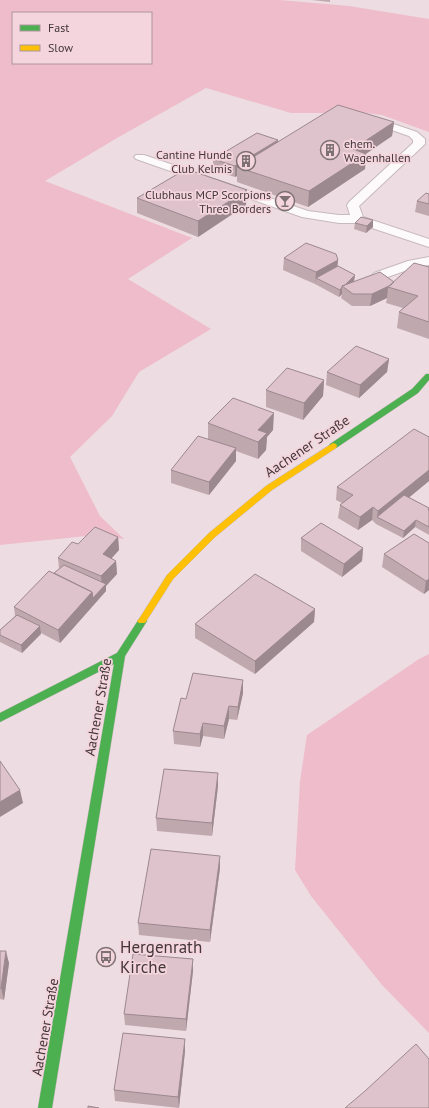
<svg xmlns="http://www.w3.org/2000/svg" width="429" height="1108" font-family="'PT Sans',sans-serif">
  <rect width="100%" height="100%" fill="#eddce1"/>
  <path fill="#efbccc" fill-rule="evenodd" d="M0 0H280L349 6 429 19V132L382 115 351 111 331 113H291L206 88 117 138 45 181 192 238 128 279 211 329 139 372 112 416 70 457 100 516 124 539 96 535 0 545ZM13 13H151V63H13Z
    M429 654V1033L382 985 311 896 295 870 300 781 307 735 419 659Z"/>
  <g fill="none" stroke-linecap="round" stroke-linejoin="round">
    <defs>
      <path id="lane" d="M370 116 417 132 425 139V144L359 206 363 217 429 239V247L357 223H339L302 217 136 159 134 157 136 155H144L308 211 339 215H350L347 205 349 202 413 143V140L409 136 366 121 364 119Z
        M429 257V265L416 267 379 280 374 279 372 276 374 273 408 261Z"/>
      <path id="fast" d="M426 374H429V380L418 393 336 448H330L329 446 330 444 412 389Z
        M142 617 145 619 147 621 125 656 52 1108H38L114 664 0 722V713L117 653 139 619Z"/>
      <path id="slow" d="M333 443 336 444 337 446 336 448 272 490 215 537 173 579 145 623H139L137 621 139 619 167 575 209 533 266 486Z"/>
    </defs>
    <use href="#lane" stroke="#c7b9bd" stroke-width="2"/>
    <use href="#fast" stroke="#c7b9bd" stroke-width="1"/>
    <use href="#slow" stroke="#c7b9bd" stroke-width="1"/>
    <use href="#lane" fill="#fcfafa" fill-rule="evenodd"/>
    <use href="#fast" fill="#4caf50" fill-rule="evenodd"/>
    <use href="#slow" fill="#ffc107" fill-rule="evenodd"/>
  </g>
  <path fill="#c0a8af" d="M312 0H330V2Z
    M394 122 392 136 366 154 365 169 308 207 237 182V176L235 177 213 170V159L278 142Z
    M247 190 246 205 198 237 137 213V198Z
    M429 194V216L415 212 417 201Z
    M373 220V227L366 233 354 229 355 223Z
    M284 258 338 260 337 266 355 275 354 281 394 282 429 267V339L397 328 399 312 403 308 386 303 387 298 370 306H352L341 298 342 294 339 297 315 284 283 270Z
    M389 359 387 372 359 398 326 385 327 372Z
    M324 380 323 396 303 420 266 407V390Z
    M208 423 273 430 267 437 266 450 258 459 236 451V461L209 495 171 483V470L208 439Z
    M429 437V481L409 497 429 508V506V535L415 527 403 538 376 524 372 520 358 530 338 518 340 505 342 503 336 500 337 487Z
    M414 534 429 590 424 594 382 567 384 554Z
    M118 537 119 550 111 558 116 561 117 574 106 586V591L60 643 41 633 22 653 0 642V630L15 616 14 607 59 569 58 558Z
    M301 538 363 548 362 561 342 577 301 551Z
    M315 609 314 622 255 674 195 638V624Z
    M243 680V693L237 720 229 719 224 739 203 736 200 747 174 744 173 731 186 699Z
    M218 786 212 836 157 831 156 818Z
    M220 868 210 942 139 935 138 923Z
    M0 951 9 963 4 1000 0 999Z
    M193 971 186 1031 125 1025 124 1014Z
    M185 1051 179 1108 115 1101 114 1090Z"/>
  <path fill="#9c888f" d="M394 122 392 136 355 161 366 154 365 169 308 207 309 191 353 149Z
    M278 140V151L237 167V176L235 177V166Z
    M247 190 246 205 198 237V221Z
    M373 220V227L366 233 367 226Z
    M338 260 337 272 316 278 315 284 316 272Z
    M355 275 354 281 343 286Z
    M396 282 388 287 387 298 370 306 372 294Z
    M342 287V294L339 297 340 290Z
    M389 359 387 372 359 398 360 385Z
    M324 380 323 396 303 420 304 403Z
    M274 413 273 430 267 437 266 450 258 459V430Z
    M236 448V461L209 495V482Z
    M429 470V481L382 520 377 517 378 511Z
    M373 507 372 520 358 530 360 517Z
    M416 520 415 527 403 538 404 531Z
    M118 537 119 550 104 567 103 554Z
    M363 548 362 561 342 577 344 564Z
    M116 561 117 574 106 586V591L60 643 58 630 92 592 102 587 101 576Z
    M429 579V590L424 594 426 581Z
    M315 609 314 622 255 674V661Z
    M40 626 41 634 22 653 21 645Z
    M243 680V693L237 720 238 707Z
    M229 706V719L224 739V726Z
    M203 723V736L200 747V734Z
    M218 773V786L212 836V823Z
    M20 790 23 803 0 817V802Z
    M220 856V868L210 942V930Z
    M6 951 9 963 4 1000 1 988Z
    M193 959V971L186 1031V1019Z
    M185 1039V1051L179 1108 178 1097Z"/>
  <path fill="#dfc3cc" stroke="#9c888f" d="M338 105 394 122 353 149 366 154 309 191 237 167Z
    M257 133 278 140 235 166 213 159Z
    M186 169 247 190 198 221 137 198Z
    M426 193 429 194V204L417 201Z
    M361 217 373 220 367 226 355 223Z
    M306 243 336 254 338 260 316 272 284 258Z
    M414 263 429 267V322L399 312 418 296 388 287Z
    M338 266 355 275 345 285 342 286V287L340 290 316 278Z
    M380 272 394 282 391 285 372 294H353L342 286Z
    M356 346 389 359 360 385 327 372Z
    M287 368 324 380 304 403 266 390Z
    M233 398 274 413 258 430 267 433 258 442 208 423Z
    M414 429 429 437V470L378 511 373 507 360 517 340 505 353 495 337 487Z
    M198 436 236 448 209 482 171 470Z
    M404 495 429 508 428 510H429V527L416 520 404 531 377 517Z
    M321 523 363 548 344 564 301 538Z
    M95 527 118 537 103 554 116 561 101 576 58 558 72 542 78 544Z
    M414 534 429 543V579L426 581 384 554Z
    M64 565 106 584 93 598 92 592 54 573Z
    M49 571 92 592 58 630 14 607Z
    M255 574 315 609 255 661 195 624Z
    M17 615 40 626 21 645 0 635V630Z
    M193 673 243 680 238 707 229 706 224 726 203 723 200 734 173 731 181 698 186 699Z
    M0 761 20 790 0 802Z
    M164 769 218 773 212 823 156 818Z
    M151 849 220 856 210 930 138 923Z
    M0 951H6L1 988H0Z
    M133 954 193 959 186 1019 124 1014Z
    M123 1033 185 1039 178 1097 114 1090Z
    M416 1044 429 1059V1108H345L365 1091Z
    M88 1106 99 1108H88Z"/>
  <defs>
    <symbol id="building-ring" viewBox="-11 -11 22 22"><circle r="9.5" fill="#f4d5de" stroke="#7e7174" stroke-width="1.5"/><path d="M-4-6H4V6H1V3H-1V6H-4ZM-2.5-4.3h1.7v1.8h-1.7ZM.8-4.3h1.7v1.8H.8ZM-2.5-1h1.7V.8h-1.7ZM.8-1h1.7V.8H.8Z" fill="#7e7174"/></symbol>
    <symbol id="bar-ring" viewBox="-11 -11 22 22"><circle r="9.5" fill="#f4d5de" stroke="#7e7174" stroke-width="1.5"/><path d="M-6-5H6L.8 .8V4.5H3.5V6h-7V4.5H-.8V.8Z" fill="#7e7174"/></symbol>
    <symbol id="bus-ring" viewBox="-11 -11 22 22"><circle r="9.5" fill="#f4d5de" stroke="#7e7174" stroke-width="1.5"/><path d="M-5-6H5V4H4V6H2V4H-2V6H-4V4H-5ZM-3.5-4V0h7V-4ZM-3.5 1.2v1.5H-2V1.2ZM2 1.2v1.5H3.5V1.2Z" fill="#7e7174"/></symbol>
  </defs>
  <g fill-rule="evenodd">
    <use href="#building-ring" x="319" y="139" width="22" height="22"/>
    <use href="#building-ring" x="235" y="150" width="22" height="22"/>
    <use href="#bar-ring" x="274" y="190" width="22" height="22"/>
    <use href="#bus-ring" x="95" y="946" width="22" height="22"/>
  </g>
  <g text-anchor="middle" dominant-baseline="central" stroke-width="3.5" stroke-linejoin="round" paint-order="stroke">
    <g font-size="12" fill="#43373a" stroke="#f4d5de" text-anchor="end">
      <text x="344" y="143" text-anchor="start">ehem.<tspan x="344" dy="14">Wagenhallen</tspan></text>
      <text x="232" y="154">Cantine Hunde<tspan x="232" dy="14">Club Kelmis</tspan></text>
      <text x="271" y="194">Clubhaus MCP Scorpions<tspan x="271" dy="14">Three Borders</tspan></text>
    </g>
    <g font-size="14" fill="#43373a" stroke="#f4d5de">
      <text transform="translate(307 446) rotate(-34)">Aachener Straße</text>
      <text transform="translate(98 707) rotate(-80)">Aachener Straße</text>
      <text transform="translate(45 1027) rotate(-80)">Aachener Straße</text>
    </g>
    <g font-size="17" fill="#43373a" stroke="#f4d5de" text-anchor="start">
      <text x="120" y="947">Hergenrath<tspan x="120" dy="20">Kirche</tspan></text>
    </g>
  </g>
  <rect x="12" y="12" width="140" height="52" fill="#f4d5de" stroke="#ad969c"/>
  <rect x="20" y="25" width="20" height="6" fill="#4caf50" stroke="#ad969c"/>
  <text x="48" y="32" font-size="12" fill="#43373a">Fast</text>
  <rect x="20" y="45" width="20" height="6" fill="#ffc107" stroke="#ad969c"/>
  <text x="48" y="52" font-size="12" fill="#43373a">Slow</text>
</svg>
